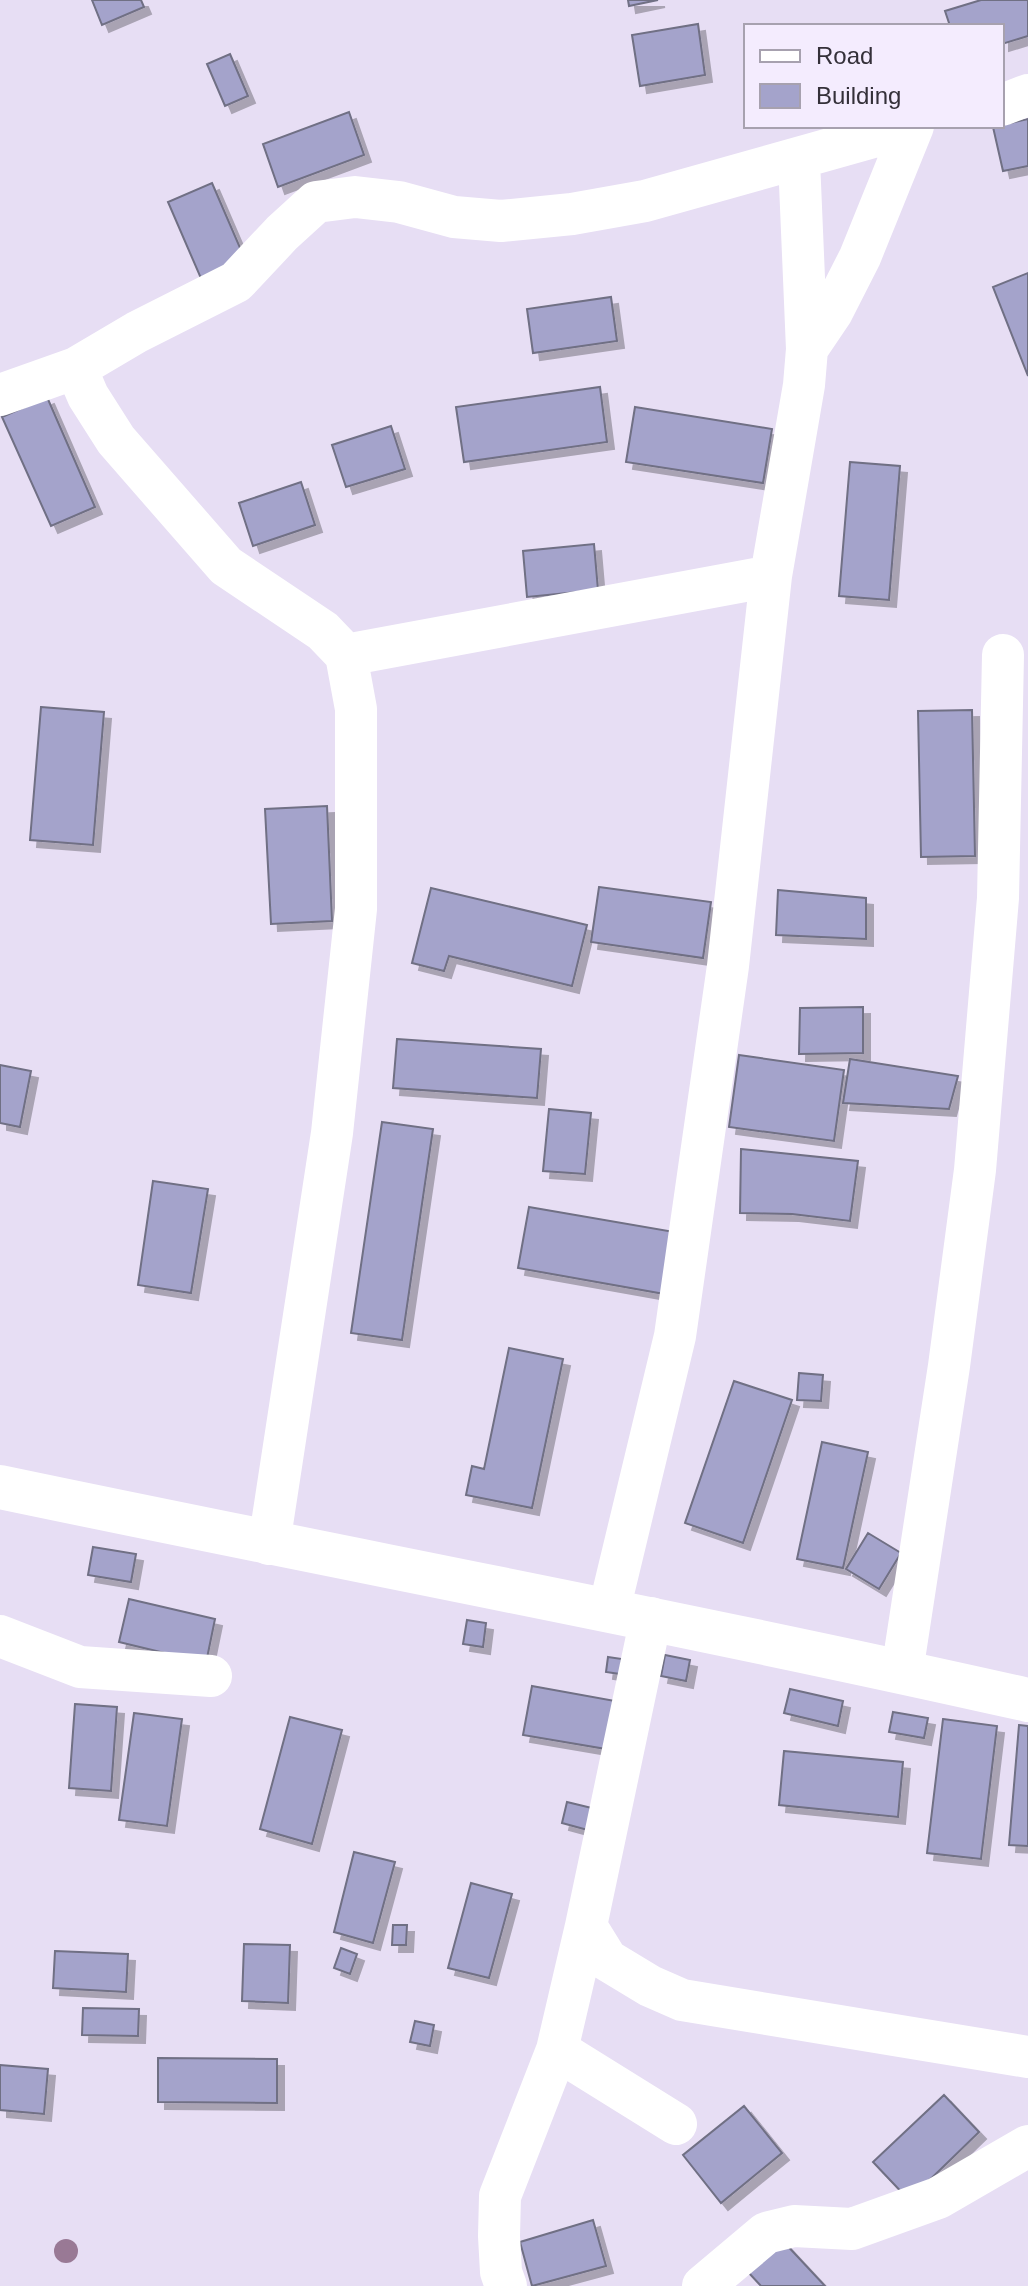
<svg xmlns="http://www.w3.org/2000/svg" width="1028" height="2286" font-family="Arial,sans-serif">
  <defs>
    <filter id="shadow"><feDropShadow dx="7" dy="7" stdDeviation="0" flood-color="#0004"/></filter>
  </defs>
  <rect width="100%" height="100%" fill="#e7def4"/>
  <path fill="#a4a3cb" stroke="#706f84" stroke-width="2" filter="url(#shadow)" d="M92 0H141L144 7 102 25Z
    M628 0H658L629 6Z
    M981 0H1028V36L1002 44V26H950L945 11Z
    M698 24 705 75 640 86 632 35Z
    M230 54 248 96 225 106 207 64Z
    M349 112 364 155 278 187 263 144Z
    M1028 119V166L1003 171 993 127Z
    M212 183 247 264 203 283 168 202Z
    M1028 273V376L993 287Z
    M611 297 617 341 533 353 527 309Z
    M600 387 607 442 464 462 456 407Z
    M47 397 95 507 51 526 2 417Z
    M635 407 772 429 763 483 626 462Z
    M391 426 405 469 346 487 332 445Z
    M850 462 900 466 889 600 839 596Z
    M301 482 315 525 253 546 239 503Z
    M594 544 598 590 527 597 523 551Z
    M41 707 104 712 93 845 30 840Z
    M972 710 975 856 921 857 918 711Z
    M327 806 332 921 271 924 265 809Z
    M599 887 711 902 703 958 591 942Z
    M431 888 587 925 572 986 449 956 444 971 412 963Z
    M778 890 866 898V939L776 935Z
    M863 1007V1053L799 1054 800 1008Z
    M397 1039 541 1049 537 1098 393 1088Z
    M739 1055 844 1070 834 1141 729 1127Z
    M850 1059 958 1076 949 1109 843 1103Z
    M0 1065 31 1071 20 1127 0 1123Z
    M549 1109 591 1113 585 1174 543 1171Z
    M382 1122 433 1129 402 1340 351 1333Z
    M741 1149 858 1161 850 1221 792 1214 740 1213Z
    M153 1181 208 1189 191 1293 138 1285Z
    M529 1207 680 1233 670 1295 518 1268Z
    M509 1348 563 1359 532 1508 466 1495 472 1466 484 1469Z
    M799 1373 823 1375 821 1401 797 1400Z
    M734 1381 792 1400 743 1543 685 1523Z
    M822 1442 868 1452 843 1568 797 1559Z
    M868 1533 901 1553 879 1589 846 1569Z
    M93 1547 136 1554 131 1582 88 1575Z
    M129 1599 215 1619 206 1663 119 1642Z
    M467 1620 486 1623 483 1647 463 1644Z
    M665 1655 690 1660 686 1681 661 1676Z
    M608 1657 622 1659 620 1674 606 1672Z
    M532 1686 615 1701 606 1749 523 1735Z
    M790 1689 843 1701 838 1726 784 1713Z
    M75 1704 117 1707 111 1791 69 1788Z
    M893 1712 928 1718 924 1738 889 1732Z
    M134 1713 182 1719 167 1826 119 1820Z
    M290 1717 342 1730 312 1844 260 1829Z
    M943 1719 997 1726 981 1859 927 1853Z
    M1019 1725 1028 1726V1846L1009 1845Z
    M784 1751 903 1762 898 1817 779 1805Z
    M567 1802 600 1810 595 1832 562 1823Z
    M354 1852 395 1862 373 1943 334 1932Z
    M471 1883 512 1894 489 1978 448 1968Z
    M393 1925H407L406 1945H392Z
    M244 1944 290 1945 288 2003 242 2001Z
    M341 1948 357 1954 350 1974 334 1968Z
    M55 1951 128 1954 126 1992 53 1988Z
    M83 2008 139 2009 138 2036 82 2035Z
    M415 2021 434 2025 430 2046 410 2042Z
    M158 2058 277 2059V2103L158 2102Z
    M0 2065 48 2069 44 2114 0 2110Z
    M944 2095 979 2132 909 2200 873 2162Z
    M744 2106 782 2153 721 2203 683 2155Z
    M593 2220 606 2266 532 2286 520 2242Z
    M782 2240 825 2286H761L748 2272Z"/>
  <g fill="none" stroke-linecap="round" stroke-linejoin="round">
    <path stroke="#fff" stroke-width="42" d="M1002 105 1028 95
      M799 160 807 349
      M76 368 88 396 116 440 226 566 323 631 346 655 356 709V909L332 1133 269 1544
      M0 395 76 368 137 332 236 282 282 233 316 202 355 197 399 202 454 217 501 221 572 214 645 201 912 126
      M346 655 771 576
      M609 1610 675 1336 728 966 771 576 804 385 807 349 832 312 860 257 913 126
      M0 1636 80 1667 211 1676
      M902 1672 949 1366 975 1170 998 898 1003 655
      M586 1926 607 1960 650 1986 682 2000 1028 2057
      M557 2050 676 2124
      M506 2286 501 2272 499 2236 500 2196 557 2050 586 1926 651 1618
      M703 2286 766 2233 794 2226 852 2229 938 2198 1028 2146"/>
    <path stroke="#fff" stroke-width="44" d="M0 1487C343 1559 686 1623 1028 1700"/>
  </g>
  <circle fill="#997995" cx="66" cy="2251" r="12"/>
  <rect x="744" y="24" width="260" height="104" fill="#f4ecfe" stroke="#a7a1af" stroke-width="2"/>
  <rect x="760" y="50" width="40" height="12" fill="#ffffff" stroke="#a7a1af" stroke-width="2"/>
  <text x="816" y="64" font-size="24" fill="#343039">Road</text>
  <rect x="760" y="84" width="40" height="24" fill="#a4a3cb" stroke="#a7a1af" stroke-width="2"/>
  <text x="816" y="104" font-size="24" fill="#343039">Building</text>
</svg>
